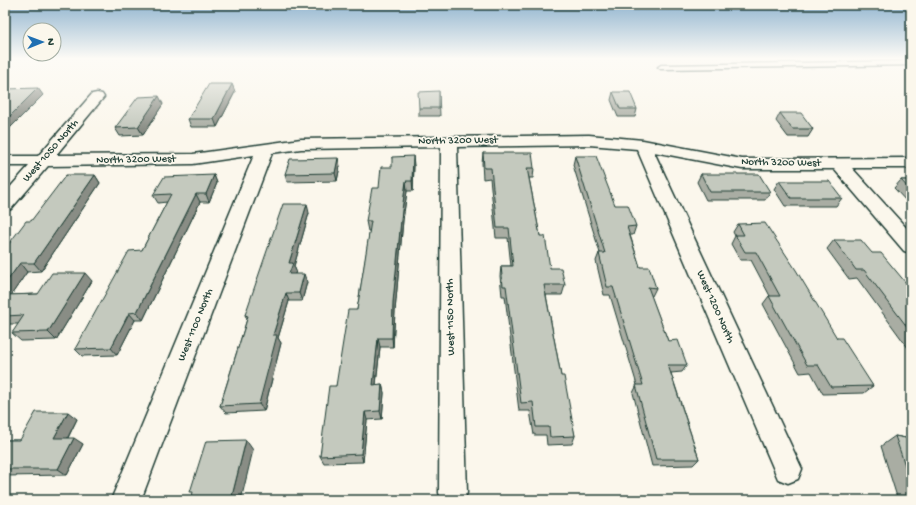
<svg xmlns="http://www.w3.org/2000/svg" width="916" height="505" font-family="'Gochi Hand',sans-serif">
  <rect width="100%" height="100%" fill="#fbf7ec"/>
  <filter id="ink" filterUnits="userSpaceOnUse"><feTurbulence type="fractalNoise" baseFrequency=".025" numOctaves="2"/><feDisplacementMap in="SourceGraphic" scale="8" xChannelSelector="R" yChannelSelector="G"/><feConvolveMatrix kernelMatrix="1 2 1 2 8 2 1 2 1" color-interpolation-filters="sRGB"/></filter>
  <g filter="url(#ink)">
    <g fill="none" stroke-linecap="round" stroke-linejoin="round">
      <defs>
        <path id="service" d="M911 61V65L661 69 658 67 661 65Z"/>
        <path id="minor" d="M97 93 102 94 104 97 56 155 193 154 301 139 589 135 643 140 742 159 911 158V168H852L911 233V253L904 251 834 169H742L654 152 802 469 798 479 788 483 778 479 637 149 589 145 457 147 467 493 464 500H442L439 493 441 147 301 149 272 153 141 500H111L254 155 193 164 48 166 11 209 5 211V193L29 166H5V156H38L92 94Z"/>
        <path id="tertiary" d="M901 59H911V66L906 65Z"/>
      </defs>
      <use href="#service" stroke="#1f3d34" stroke-width="3"/>
      <use href="#minor" stroke="#1f3d34" stroke-width="3"/>
      <use href="#tertiary" stroke="#1f3d34" stroke-width="3"/>
      <use href="#service" fill="#fbf7ec" fill-rule="evenodd"/>
      <use href="#minor" fill="#fbf7ec" fill-rule="evenodd"/>
      <use href="#tertiary" fill="#fbf7ec" fill-rule="evenodd"/>
    </g>
    <path fill="#a9ada3" stroke="#1f3d34" d="M232 84 235 92 217 127H191L188 119Z
      M439 91 440 116H419V108Z
      M613 92 637 109 635 117H618L611 100Z
      M163 104 143 135 120 136 115 128Z
      M780 113 813 129 808 137H788L776 121Z
      M483 153 534 168 533 178H529L540 236 550 268 565 285 562 295H546L561 376 575 436 572 444 547 445 546 435H534L530 411H519L505 296H502L500 276 501 266H511L508 238H496L490 178 483 179 482 163Z
      M575 156 615 205 636 226 633 235H630L640 267 656 288 652 296H651L668 341 687 365 682 372 671 373 699 459 693 465 652 466 633 393 637 385 610 295H604L596 261 599 253H600L573 165Z
      M414 165 413 191H407L403 220 395 311 393 347H380L376 385 382 384 384 393 382 419 367 420 363 462 324 463 320 456 336 386 357 310 370 231H368L366 221 379 188Z
      M340 166 337 181 287 182 285 174Z
      M701 174 770 192 765 200H706L697 182Z
      M95 175 100 183 41 271 27 272 11 295 38 294 92 281 56 340 21 341 12 333 19 324H5V249L31 221Z
      M214 175 217 183 209 202H200L143 320H135L117 355 82 356 75 349 142 250 167 202 158 203 153 195Z
      M901 180H911V204H909L894 188Z
      M779 181 842 198 836 206H785L774 189Z
      M309 213 294 266 296 271 295 274 307 282 302 301H289L278 338 281 343 264 411 226 413 220 406 247 319 245 315Z
      M738 224 837 338 873 386 864 393 823 394 811 372 800 373 763 304 769 296H770L751 260H740L731 244 735 236 733 232Z
      M834 240 872 253 911 289V352L857 278 849 279 827 249Z
      M77 419 68 438 83 444 67 475 5 476V440H20Z
      M895 436 911 439V500H898L881 446Z"/>
    <path fill="#898d85" stroke="#1f3d34" d="M232 84 235 92 217 127 214 119Z
      M38 88 43 95 7 131 5 128V121Z
      M159 96 163 104 143 135 138 127Z
      M413 156 414 165 413 191 412 181Z
      M338 158 340 166 337 181 335 173Z
      M95 175 100 183 41 271 34 263Z
      M214 175 217 183 209 202 206 194Z
      M406 181 407 191 403 220 395 311 393 347 392 338 393 302 402 210Z
      M196 194 200 202 143 320 137 312Z
      M307 204 309 213 294 266 296 271 292 282 289 274V263Z
      M20 263 27 272 5 304V284Z
      M85 273 92 281 56 340 48 332Z
      M304 274 307 282 302 301 299 293Z
      M286 293 289 301 278 338 281 343 264 411 259 404 273 335Z
      M129 313 135 320 117 355 111 348Z
      M378 338 380 347 375 393 373 385Z
      M382 384 384 393 382 419 380 411Z
      M68 412 77 419 64 445 54 438Z
      M365 412 367 420 363 462 361 454Z
      M74 438 83 444 67 475 58 469Z
      M246 440 253 450 241 500H231Z"/>
    <path fill="#c4c9be" stroke="#1f3d34" d="M209 84H232L214 119H188Z
      M38 88 5 121V89Z
      M439 91V108H419L418 92Z
      M613 92H630L637 109H620Z
      M159 96 138 127 115 128 138 97Z
      M780 113H801L813 129H792Z
      M483 153H532L534 168H527L540 236H545L550 268H561L565 285H544L561 376H564L575 436 550 437 549 427H536L533 402 521 403 506 286H503L501 266H513L509 228H497L491 168H484Z
      M413 156 412 181H406L402 210 393 302 392 338H378L373 385 382 384 380 411 365 412 361 454 320 456 329 386H336L348 310H357L371 221H366L372 188H379L381 167H392V157Z
      M575 156H596L615 205H628L636 226 627 227 640 267H649L656 288 648 287 668 341 678 340 687 365H668L699 459H656L636 385H643L613 287H607L599 253H605Z
      M338 158 335 173 285 174 290 159Z
      M701 174H759L770 192H710Z
      M66 175H95L34 263H20L5 284V249L26 221H31Z
      M214 175 206 194H196L137 312 129 313 111 348 75 349 129 251 142 250 171 194 153 195 164 177Z
      M901 180H911V191Z
      M779 181H829L842 198H791Z
      M283 204H307L289 263H293L289 274H304L299 293H286L273 335H277L259 404 220 406 248 316 245 315Z
      M765 223 796 270 837 338H842L873 386 831 387 818 365H807L769 296H780L756 252H745L735 235H744L738 224Z
      M834 240H861L872 253H881L911 289V332L864 270H856Z
      M52 273H85L48 332 12 333 24 315 5 316V295L38 294Z
      M36 412H68L54 438H74L58 469H5V440H20Z
      M895 436 911 439V483Z
      M246 440 231 500H191L193 492H190L206 441Z
      M711 497 714 500H708Z"/>
  </g>
  <linearGradient id="sky" x2="0" y2="1"><stop stop-color="#90b4cf"/><stop offset="0.45" stop-color="#fdfbf6"/><stop offset="1" stop-color="#fdfbf6" stop-opacity="0"/></linearGradient>
  <rect width="916" height="130" fill="url(#sky)"/>
  <g text-anchor="middle" dominant-baseline="central" stroke-width="3.5" stroke-linejoin="round" paint-order="stroke">
    <g font-size="11" fill="#1f3d34" stroke="#fbf7ec">
      <text transform="translate(458 141) rotate(-1)">North 3200 West</text>
      <text transform="translate(51 151) rotate(-49)">West 1050 North</text>
      <text transform="translate(136 160) rotate(-1)">North 3200 West</text>
      <text transform="translate(781 163) rotate(1)">North 3200 West</text>
      <text transform="translate(715 307) rotate(66)">West 1200 North</text>
      <text transform="translate(451 317) rotate(-91)">West 1150 North</text>
      <text transform="translate(196 325) rotate(-68)">West 1100 North</text>
    </g>
  </g>
  <rect width="916" height="505" fill="none" stroke="#fbf7ec" stroke-width="20"/>
  <rect x="10" y="10" width="896" height="485" fill="none" stroke="#1f3d34" stroke-width="1.5" filter="url(#ink)"/>
  <g transform="translate(42 42) rotate(89)"><circle r="19" fill="#fbf7ec" stroke="#a3ada2"/>
  <path d="M0-3L7 15L0 10L-7 15Z" fill="#1f6fb2"/>
  <text y="-6" font-size="11" font-weight="bold" text-anchor="middle" fill="#1f3d34">N</text>
  </g>
</svg>
